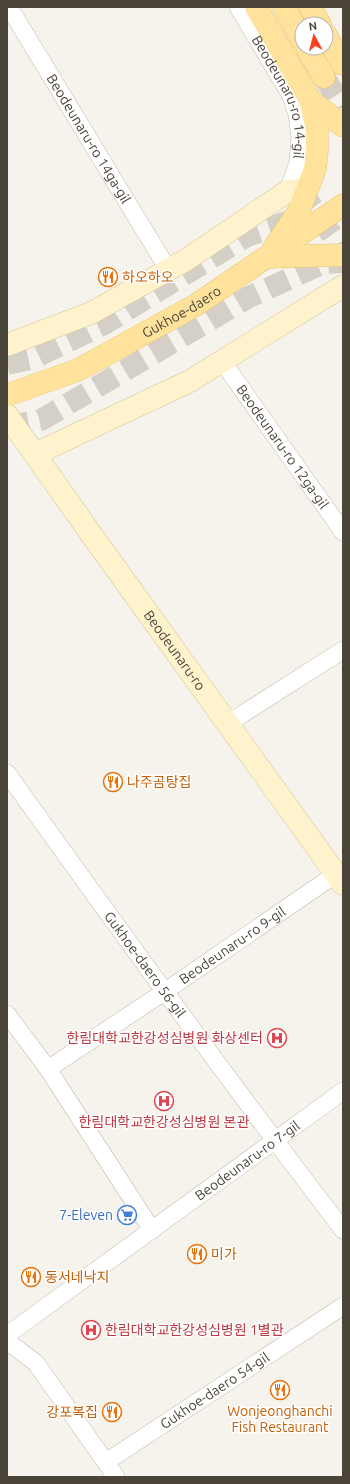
<svg xmlns="http://www.w3.org/2000/svg" width="350" height="1484" font-family="Ubuntu,'Noto Sans KR',sans-serif">
  <rect width="100%" height="100%" fill="#f6f3ec"/>
  <g fill="none" stroke-linecap="round" stroke-linejoin="round">
    <path stroke="#d4d0c8" stroke-width="22" stroke-dasharray="22 11" stroke-linecap="butt" d="M300 190 343 250"/>
    <path stroke="#d4d0c8" stroke-width="22" stroke-dasharray="22 11" stroke-linecap="butt" d="M324 77 343 107"/>
    <path stroke="#d4d0c8" stroke-width="22" stroke-dasharray="22 11" stroke-linecap="butt" d="M7 364 34 358 106 323 247 236 304 216
      M7 427 41 420 249 297 324 263 343 262"/>
    <defs>
      <g id="minor">
        <path id="s1" d="M9 7 169 271"/>
        <path id="s2" d="M238 7 291 96 297 114 300 136 298 162 288 191"/>
        <path id="s3" d="M222 361 343 532"/>
        <path d="M227 724 343 650"/>
        <path id="s4" d="M7 773C117 927 228 1080 343 1230"/>
        <path d="M7 1014 48 1069 152 1230"/>
        <path id="s5" d="M48 1069 164 992 336 874"/>
        <path id="s6" d="M7 1335 343 1091"/>
        <path d="M7 1341 36 1363 116 1477"/>
        <path id="s7" d="M106 1462 343 1306"/>
      </g>
      <g id="secondary">
        <path d="M7 345 91 313 186 260 288 191 300 190"/>
        <path id="s8" d="M7 415 91 534 343 884"/>
        <path d="M35 454 190 381 343 286"/>
      </g>
      <g id="primary">
        <path d="M256 7 310 100 317 129V151L315 169 299 211 274 248"/>
        <path d="M284 7 302 39"/>
        <path d="M310 7 320 24"/>
        <path d="M326 35 342 64"/>
        <path d="M307 48 324 77"/>
        <path d="M310 100 343 126"/>
        <path d="M267 257 343 255"/>
        <path id="s9" d="M7 395 78 370 196 305 343 205"/>
      </g>
    </defs>
    <use href="#minor" stroke="#c2bbae" stroke-width="18"/>
    <use href="#secondary" stroke="#d6c79b" stroke-width="23"/>
    <use href="#primary" stroke="#e6c16a" stroke-width="23"/>
    <use href="#minor" stroke="#fff" stroke-width="17"/>
    <use href="#secondary" stroke="#fff3cd" stroke-width="22"/>
    <use href="#primary" stroke="#ffe39c" stroke-width="22"/>
  </g>
  <defs>
    <symbol id="restaurant-ring" viewBox="-11 -11 22 22"><circle r="9.5" fill="#fff" stroke="#e8710a" stroke-width="1.5"/><path d="M-5-6h1v4h1v-4h1v4h1v-4h1v5L-1.5 .5V6h-2V.5L-5-1ZM5-6V6H3V1.5H1.5Q1.5-4 5-6Z" fill="#e8710a"/></symbol>
    <symbol id="hospital-ring" viewBox="-11 -11 22 22"><circle r="9.5" fill="#fff" stroke="#e0444e" stroke-width="1.5"/><path d="M-5-5h3v3.5h4V-5h3V5h-3V1.5h-4V5h-3Z" fill="#e0444e"/></symbol>
    <symbol id="supermarket-ring" viewBox="-11 -11 22 22"><circle r="9.5" fill="#fff" stroke="#3f7fe0" stroke-width="1.5"/><path d="M-6-5.5h2.5l.6 2H6L4.5 2H-2.5L-4.4-4H-6ZM-1.5 3.2a1.3 1.3 0 1 0 .1 0ZM3 3.2a1.3 1.3 0 1 0 .1 0Z" fill="#3f7fe0"/></symbol>
  </defs>
  <g fill-rule="evenodd">
    <use href="#restaurant-ring" x="97" y="266" width="22" height="22"/>
    <use href="#restaurant-ring" x="102" y="771" width="22" height="22"/>
    <use href="#hospital-ring" x="266" y="1027" width="22" height="22"/>
    <use href="#hospital-ring" x="153" y="1090" width="22" height="22"/>
    <use href="#supermarket-ring" x="116" y="1204" width="22" height="22"/>
    <use href="#restaurant-ring" x="186" y="1243" width="22" height="22"/>
    <use href="#restaurant-ring" x="20" y="1266" width="22" height="22"/>
    <use href="#hospital-ring" x="80" y="1319" width="22" height="22"/>
    <use href="#restaurant-ring" x="269" y="1379" width="22" height="22"/>
    <use href="#restaurant-ring" x="101" y="1401" width="22" height="22"/>
  </g>
  <g text-anchor="middle" dominant-baseline="central" stroke-width="3" stroke-linejoin="round" paint-order="stroke">
    <g font-size="14" fill="#4b4439" stroke="#fff">
      <text stroke="none"><textPath href="#s2" startOffset="101">Beodeunaru-ro 14-gil</textPath></text>
      <text stroke="none"><textPath href="#s1" startOffset="154">Beodeunaru-ro 14ga-gil</textPath></text>
      <text stroke="none"><textPath href="#s9" startOffset="194">Gukhoe-daero</textPath></text>
      <text stroke="none"><textPath href="#s3" startOffset="105">Beodeunaru-ro 12ga-gil</textPath></text>
      <text stroke="none"><textPath href="#s8" startOffset="289">Beodeunaru-ro</textPath></text>
      <text stroke="none"><textPath href="#s5" startOffset="222">Beodeunaru-ro 9-gil</textPath></text>
      <text stroke="none"><textPath href="#s4" startOffset="236">Gukhoe-daero 56-gil</textPath></text>
      <text stroke="none"><textPath href="#s6" startOffset="297">Beodeunaru-ro 7-gil</textPath></text>
      <text stroke="none"><textPath href="#s7" startOffset="130">Gukhoe-daero 54-gil</textPath></text>
    </g>
    <g font-size="14" fill="#c56008" stroke="#fff" text-anchor="start">
      <text x="122" y="277">하오하오</text>
      <text x="127" y="782">나주곰탕집</text>
      <text x="211" y="1254">미가</text>
      <text x="45" y="1277">동서네낙지</text>
      <text x="280" y="1411" text-anchor="middle">Wonjeonghanchi<tspan x="280" dy="16">Fish Restaurant</tspan></text>
      <text x="98" y="1412" text-anchor="end">강포복집</text>
    </g>
    <g font-size="14" fill="#be3a42" stroke="#fff" text-anchor="end">
      <text x="263" y="1038">한림대학교한강성심병원 화상센터</text>
      <text x="164" y="1122" text-anchor="middle">한림대학교한강성심병원 본관</text>
      <text x="105" y="1330" text-anchor="start">한림대학교한강성심병원 1별관</text>
    </g>
    <g font-size="14" fill="#366cbe" stroke="#fff" text-anchor="end">
      <text x="113" y="1215">7-Eleven</text>
    </g>
  </g>
  <rect width="350" height="1484" fill="none" stroke="#4b4439" stroke-width="16"/>
  <g transform="translate(314 36) rotate(353)"><circle r="19" fill="#ffffff" stroke="#b7b4b0"/>
  <path d="M0-3L7 15L0 10L-7 15Z" fill="#fc3f1d"/>
  <text y="-6" font-size="11" font-weight="bold" text-anchor="middle" fill="#4b4439">N</text>
  </g>
</svg>
